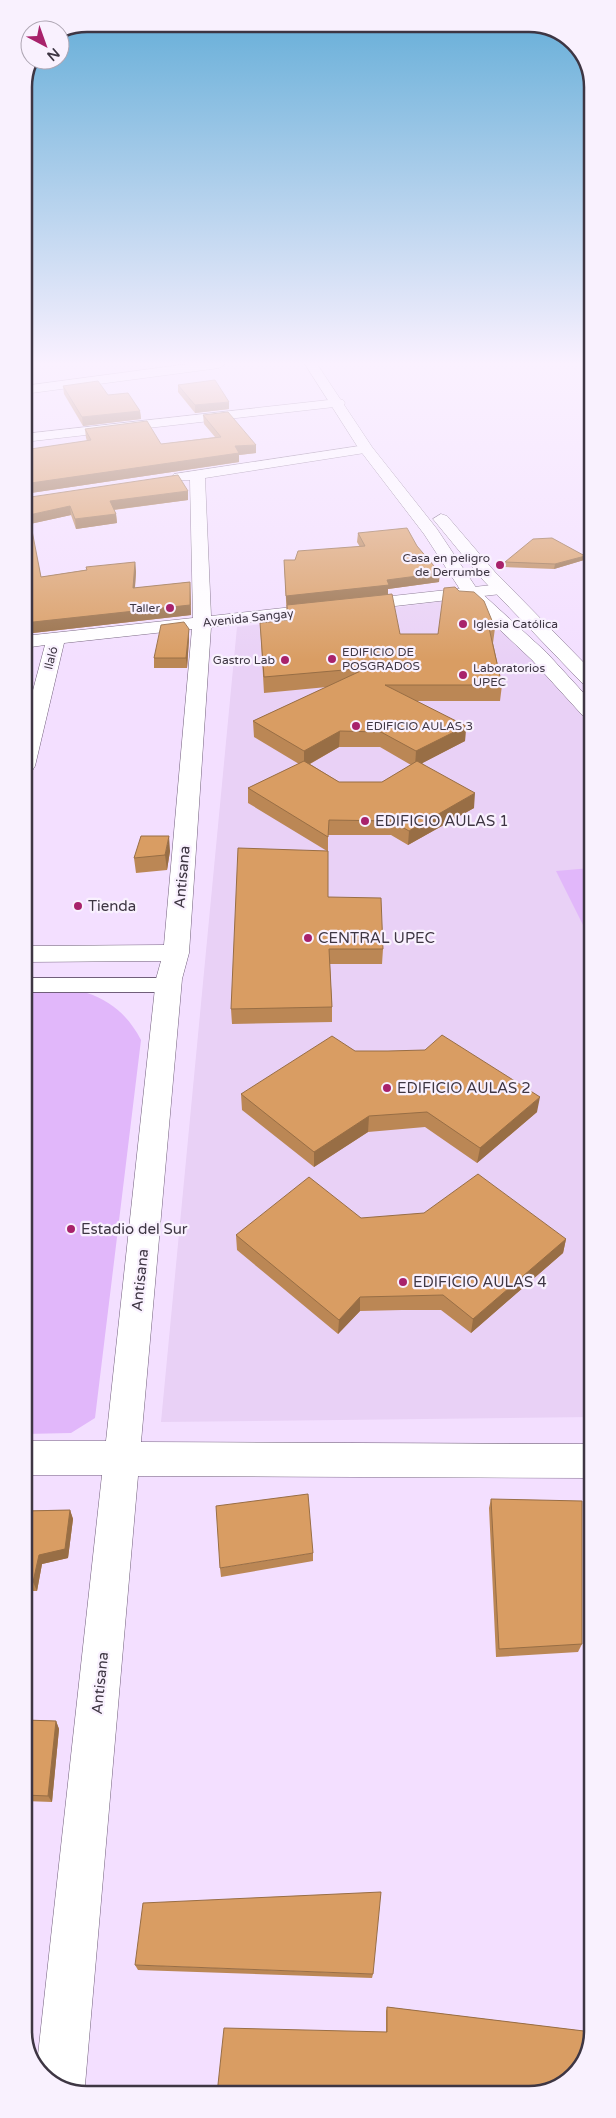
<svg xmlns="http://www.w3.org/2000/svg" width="616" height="2118" font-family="'Varela Round',sans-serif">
  <rect width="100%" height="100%" fill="#f3dfff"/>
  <path fill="#e9d1f6" d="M470 598 549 675 591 724 592 1417 161 1422 237 627Z"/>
  <path fill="#e1b7fa" d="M591 868 592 943 556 871Z
    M24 992C39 992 74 989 87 993 112 1001 129 1017 141 1040L95 1418 71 1433 25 1434Z"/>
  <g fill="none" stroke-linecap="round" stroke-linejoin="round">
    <defs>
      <path id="pedestrian" d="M24 978H169L176 980 180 985 176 990 169 992H24Z"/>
      <path id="minor" d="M188 364H225L219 368 24 394V386Z
        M338 399 343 400 345 403 343 406 24 442V434Z
        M366 445 373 449 371 452 205 478 211 616 501 584 507 585 510 589 507 593 501 594 211 627 189 953 182 979 141 1442 592 1444V1478L138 1476 85 2085 81 2093 46 2079 37 2064 102 1475H25V1441H106L156 979 161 961 24 962V946L164 945 192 629 64 643 35 766 32 771 24 772V724L45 645 24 648V636L193 618 190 480H174L171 477 174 474Z"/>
      <path id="secondary" d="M305 364H317L372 447 437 529 477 589 546 652 591 701V719L584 717 532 660 465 597 424 534 359 449Z
        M441 514 447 516 495 572 591 670V687L584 685 483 580 433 519Z"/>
    </defs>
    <use href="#pedestrian" stroke="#715f7b" stroke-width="2"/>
    <use href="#minor" stroke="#715f7b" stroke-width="1"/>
    <use href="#secondary" stroke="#715f7b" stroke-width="1"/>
    <use href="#pedestrian" fill="#fff" fill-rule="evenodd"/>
    <use href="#minor" fill="#fff" fill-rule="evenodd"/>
    <use href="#secondary" fill="#fff" fill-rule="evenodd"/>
  </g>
  <path fill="#bb8755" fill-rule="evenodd" d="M178 385 229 409 195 413 178 392Z
    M63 386 108 395 140 411 141 419 83 426 64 394Z
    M203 415 256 445V453L239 455V462L24 494V450L87 441 86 438 85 429 161 444 215 437 204 424Z
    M188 491V500L114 510 116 514 117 523 76 529 71 515 30 524 41 577 135 562 136 572 135 588 190 582 191 615 24 634V498Z
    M358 533 417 546 439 582 388 589V594L400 634H438L459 591 495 628 493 643 502 685 500 701H416L466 726 465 741 422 763 474 808 408 845 391 835H328V897L383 949 382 964H330L332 1007V1022L232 1024 231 1009 327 851 248 803V788L299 764 254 737 253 721 327 687 264 693 260 623 287 620 284 560H295L360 547 357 542ZM339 747H380L411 765 382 782H339L310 764Z
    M585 556 584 560 554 569 504 567 505 562Z
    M189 629V639L187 668H154V658Z
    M170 851 167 870 136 873 134 858Z
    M355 1051 537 1112 477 1163 425 1127 368 1132 314 1167 242 1110 241 1094Z
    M361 1218 566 1239 563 1253 471 1333 441 1310H402L360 1311 338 1334 237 1250 236 1235Z
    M491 1499 582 1644 578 1652 496 1657 489 1508Z
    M70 1510 73 1519 68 1558 42 1564 37 1591H25V1511Z
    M313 1553V1561L221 1577 220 1568Z
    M25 1720 56 1721 59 1729 52 1802 25 1801Z
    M135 1965 373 1974 372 1978 138 1970Z
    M387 2007 592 2032H386V2011Z"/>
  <path fill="#986e45" d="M229 402V409L195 413V405Z
    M140 411 141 419 83 426 82 417Z
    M256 445V453L239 455V462L24 494V484L235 446Z
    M188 491V500L111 510 110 501Z
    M70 506 71 515 30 524 29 515Z
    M116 514 117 523 76 529 75 519Z
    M585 556 584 560 554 569 555 564Z
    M135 562 136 572 134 598 133 588Z
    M440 573 439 582 388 589V595L287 606 286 596 387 580Z
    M190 582 191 615 24 634V623Z
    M189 629V639L187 668 186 658Z
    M466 726 465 741 415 767 416 751Z
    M340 731 339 747 304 767V751Z
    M475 793 474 808 408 845 409 831Z
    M169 836 170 851 167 870 165 855Z
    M540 1097 537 1112 477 1163 480 1148Z
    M369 1116 368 1132 314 1167V1152Z
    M566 1239 563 1253 471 1333 473 1319Z
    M360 1297V1311L338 1334 339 1320Z
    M70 1510 73 1519 68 1558 42 1564 37 1591 33 1582 39 1555Z
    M56 1721 59 1729 52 1802 48 1796Z"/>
  <path fill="#d99d63" stroke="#986e45" d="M215 380 229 402 195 405 178 385Z
    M98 381 108 395 128 393 140 411 82 417 63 386Z
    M228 412 256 445 235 446 239 453 24 484V450L91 440 85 429 147 421 161 444 221 437 203 415Z
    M178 475 188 491 110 501 116 514 75 519 70 506 29 515 41 577 87 570 86 567 135 562 133 588 190 582V605L24 623V498Z
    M407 528 417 546 440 573 387 580 389 585 286 596 284 560H295L298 551 365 546 358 533Z
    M552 538 585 556 555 564 505 562 533 539Z
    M455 587 459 591 474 592 484 601 495 628H489L502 685H385L466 726 416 751 381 732 340 731 304 751 253 721 367 668 264 677 260 623 288 620 287 605 392 594 400 634H438L444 588Z
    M184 622 189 629 186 658H154L161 625Z
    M304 761 339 782H382L417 761 475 793 409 831 392 821 329 820 328 837 248 788Z
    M141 836H169L165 855 134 858Z
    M238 848 328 851V897L381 898 383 949H329L332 1007 231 1009Z
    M442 1035 540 1097 480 1148 427 1112 369 1116 314 1152 241 1094 332 1036 355 1051H388L425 1050Z
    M478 1174 566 1239 473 1319 443 1295 403 1296 360 1297 339 1320 236 1235 309 1177 361 1218 424 1213Z
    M308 1494 313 1553 220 1568 216 1506Z
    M491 1499 582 1501V1644L499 1649Z
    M70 1510 65 1549 39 1555 33 1582 25 1583V1511Z
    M25 1720 56 1721 48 1796 25 1795Z
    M381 1892 373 1974 135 1965 143 1903Z
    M387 2007 592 2032 577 2072 541 2093 217 2094 224 2028 387 2032Z"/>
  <linearGradient id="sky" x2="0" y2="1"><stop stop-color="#61acd7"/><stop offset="0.55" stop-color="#faf1ff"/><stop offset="1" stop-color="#faf1ff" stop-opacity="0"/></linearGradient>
  <rect width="616" height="661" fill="url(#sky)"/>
  <g fill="#a8226b" stroke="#f9f1fe" stroke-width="2">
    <circle cx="500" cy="565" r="5"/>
    <circle cx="170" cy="608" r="5"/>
    <circle cx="463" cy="624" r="5"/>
    <circle cx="332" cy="659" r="5"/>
    <circle cx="285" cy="660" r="5"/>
    <circle cx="463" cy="675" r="5"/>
    <circle cx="356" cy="726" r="5"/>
    <circle cx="365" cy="821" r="5"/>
    <circle cx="78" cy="906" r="5"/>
    <circle cx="308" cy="938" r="5"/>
    <circle cx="387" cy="1088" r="5"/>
    <circle cx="71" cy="1229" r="5"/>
    <circle cx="403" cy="1282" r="5"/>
  </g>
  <g text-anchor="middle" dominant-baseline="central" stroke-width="4.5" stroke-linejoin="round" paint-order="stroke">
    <g font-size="12" fill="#3e3643" stroke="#f9f1fe" text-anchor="start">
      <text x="490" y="558" text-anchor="end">Casa en peligro<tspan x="490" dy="14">de Derrumbe</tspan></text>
      <text x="160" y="608" text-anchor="end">Taller</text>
      <text x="473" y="624">Iglesia Católica</text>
      <text x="342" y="652">EDIFICIO DE<tspan x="342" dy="14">POSGRADOS</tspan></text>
      <text x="275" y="660" text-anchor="end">Gastro Lab</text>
      <text x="473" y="668">Laboratorios<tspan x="473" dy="14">UPEC</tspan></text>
      <text x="366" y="726">EDIFICIO AULAS 3</text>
    </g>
    <g font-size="12" fill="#3e3643" stroke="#f9f1fe">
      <text transform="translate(248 618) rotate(-6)">Avenida Sangay</text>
      <text transform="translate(51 658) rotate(-76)">Ilaló</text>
    </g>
    <g font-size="15" fill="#3e3643" stroke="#f9f1fe" text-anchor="start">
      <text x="375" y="821">EDIFICIO AULAS 1</text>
      <text x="88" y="906">Tienda</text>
      <text x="318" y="938">CENTRAL UPEC</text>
      <text x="397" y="1088">EDIFICIO AULAS 2</text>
      <text x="81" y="1229">Estadio del Sur</text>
      <text x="413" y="1282">EDIFICIO AULAS 4</text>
    </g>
    <g font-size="15" fill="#3e3643" stroke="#f9f1fe">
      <text transform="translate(182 877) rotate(-85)">Antisana</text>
      <text transform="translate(140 1280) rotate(-84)">Antisana</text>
      <text transform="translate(100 1683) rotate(-84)">Antisana</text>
    </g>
  </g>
  <path d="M0 0H616V2118H0ZM87 32H529A55 55 0 0 1 584 87V2031A55 55 0 0 1 529 2086H87A55 55 0 0 1 32 2031V87A55 55 0 0 1 87 32Z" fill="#f9f1fe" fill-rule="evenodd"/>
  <path fill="none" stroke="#3e3643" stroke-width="2.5" d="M87 32H529A55 55 0 0 1 584 87V2031A55 55 0 0 1 529 2086H87A55 55 0 0 1 32 2031V87A55 55 0 0 1 87 32Z"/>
  <g transform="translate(45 45) rotate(139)"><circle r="24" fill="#f9f1fe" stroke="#aea6b3"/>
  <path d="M0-4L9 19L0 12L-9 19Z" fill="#a8226b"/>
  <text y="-8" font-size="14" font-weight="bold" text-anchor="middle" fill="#3e3643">N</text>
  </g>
</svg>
